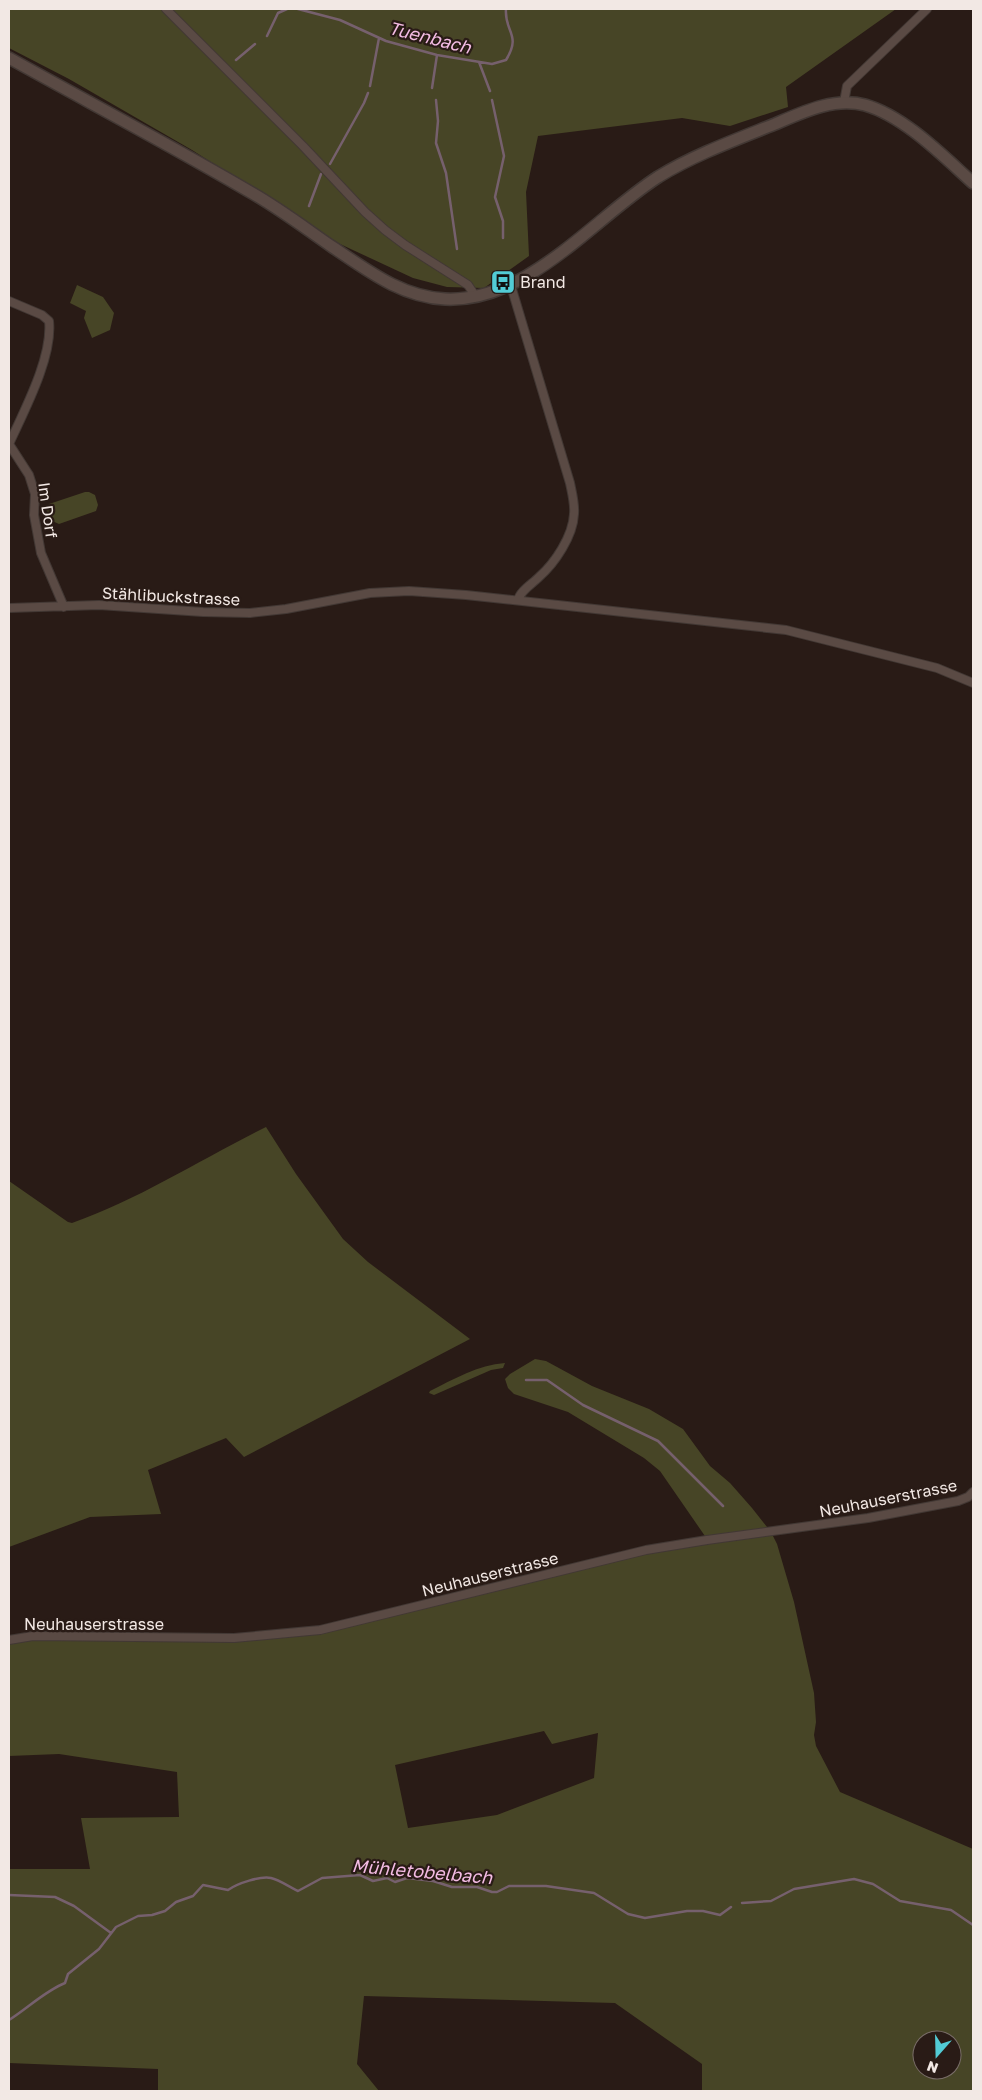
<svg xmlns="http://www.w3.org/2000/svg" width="982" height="2100" font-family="'Golos Text',sans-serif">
  <rect width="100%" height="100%" fill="#291b16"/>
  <path fill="#474526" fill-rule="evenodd" d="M9 9H896L786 87 788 107 730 126 682 118 538 136 526 192 529 256 484 288 447 287 413 278 340 244 192 150 69 79 9 48Z
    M77 285 103 297 114 313 110 330 92 338 84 318 86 311 70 303Z
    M85 492H89L95 495 98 505 96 511 59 524 50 520 46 509 49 504Z
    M266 1127 296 1174 343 1239 368 1262 470 1339 244 1457 226 1438 148 1470 161 1514 90 1517 9 1547V1181L68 1222 72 1223C140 1199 201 1159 266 1127Z
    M535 1359 546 1361 592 1386 649 1409 683 1429 710 1466 730 1483 752 1508 771 1532 777 1544 794 1602 814 1693 816 1722 814 1735 816 1746 840 1792 973 1849V2091H702V2064L615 2003 364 1996 357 2064 379 2091H158V2069L9 2063V1869H90L81 1818 179 1817 177 1772 59 1754 9 1756V1640L234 1638 320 1630 707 1539 660 1471 644 1458 568 1412 514 1394 508 1388 505 1379 510 1374ZM544 1731 552 1744 598 1733 594 1778 497 1815 408 1828 395 1765ZM922 2040H952V2070H922Z
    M505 1363 503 1368 491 1370 434 1395 429 1393 430 1391C454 1379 478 1365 505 1363Z"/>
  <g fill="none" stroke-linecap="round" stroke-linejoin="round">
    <path stroke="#76606d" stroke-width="2.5" d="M298 9 340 20 386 41 437 55 492 64 506 60C522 34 504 32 506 9
      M267 36 278 13 287 9
      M236 60 255 44
      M479 62 490 91
      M370 86 379 38
      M432 88 437 55
      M436 100 438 121 436 143 446 173 457 249
      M492 100 504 156 495 197 503 221V238
      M330 164 364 103 368 93
      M309 206 321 174
      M526 1380H547L583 1405 658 1441 723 1506
      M9 1895 55 1897 74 1906 111 1933
      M742 1903 771 1901 794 1889 854 1879 873 1884 900 1901 951 1910 973 1925
      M9 2020C28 2008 45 1991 65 1983L68 1974 99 1949 116 1927 138 1916 152 1915 165 1911 176 1902 193 1896 203 1885 228 1890C238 1883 260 1876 271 1878 280 1880 289 1887 298 1891L322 1878 360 1875 373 1881 387 1878 395 1882 407 1878 433 1881 452 1887H477L492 1892H497L509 1886H546L594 1893 628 1914 645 1918 687 1911H703L720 1915 731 1907"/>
    <defs>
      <path id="street" d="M166 9 303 146 365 212 385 230 405 245 468 285 476 297
        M844 102 847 86 927 9
        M511 286 570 483C572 493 575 504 574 514 573 536 555 563 539 577 532 584 520 591 518 600
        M9 301 42 315 49 321C53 357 24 411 9 444L29 475 35 494 34 515 41 553 64 607
        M9 608 99 605 203 612 250 613 286 609 370 593 409 591 466 595 786 630 937 668 973 683
        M9 1640 33 1636 234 1638 320 1630 646 1550 707 1540 868 1518 958 1501 968 1497 973 1492"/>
      <path id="secondary" d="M9 58C90 103 172 146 252 193 280 209 305 228 331 246 367 270 401 297 445 299 527 303 593 219 658 177 694 155 735 140 775 124 803 112 834 97 865 105 904 116 943 156 973 183"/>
    </defs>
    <use href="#street" stroke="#423834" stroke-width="10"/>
    <use href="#secondary" stroke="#423834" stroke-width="14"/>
    <use href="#street" stroke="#5a4a44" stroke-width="8"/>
    <use href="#secondary" stroke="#5a4a44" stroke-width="11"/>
  </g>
  <defs>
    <symbol id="bus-square" viewBox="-11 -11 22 22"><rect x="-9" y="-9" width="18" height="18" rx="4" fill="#52ccd6" stroke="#291b16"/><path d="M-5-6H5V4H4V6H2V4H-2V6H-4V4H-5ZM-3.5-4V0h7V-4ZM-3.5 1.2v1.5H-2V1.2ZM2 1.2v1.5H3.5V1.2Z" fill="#111"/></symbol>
  </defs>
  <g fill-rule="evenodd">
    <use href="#bus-square" x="489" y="268" width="28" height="28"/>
  </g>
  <g text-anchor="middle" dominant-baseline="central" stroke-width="4.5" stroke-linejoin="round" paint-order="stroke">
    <g font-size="16" fill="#f2e8e4" stroke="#291b16" text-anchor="start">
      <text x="520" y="282">Brand</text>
    </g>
    <g font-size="16" fill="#f2e8e4" stroke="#291b16">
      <text transform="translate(48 510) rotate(82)">Im Dorf</text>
      <text transform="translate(171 596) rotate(3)">Stählibuckstrasse</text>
      <text transform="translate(888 1498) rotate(-11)">Neuhauserstrasse</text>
      <text transform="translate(490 1574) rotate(-14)">Neuhauserstrasse</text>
      <text x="94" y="1624">Neuhauserstrasse</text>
    </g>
    <g font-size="18" font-style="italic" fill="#f3bbe3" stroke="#291b16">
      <text transform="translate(430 37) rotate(14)">Tuenbach</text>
      <text transform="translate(422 1871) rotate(5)">Mühletobelbach</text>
    </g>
  </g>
  <rect width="982" height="2100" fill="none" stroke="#f2e8e4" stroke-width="20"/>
  <g transform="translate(937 2055) rotate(200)"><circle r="24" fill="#291b16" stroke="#796d68"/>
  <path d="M0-4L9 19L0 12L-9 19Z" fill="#52ccd6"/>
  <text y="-8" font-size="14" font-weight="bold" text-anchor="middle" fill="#f2e8e4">N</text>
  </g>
</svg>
